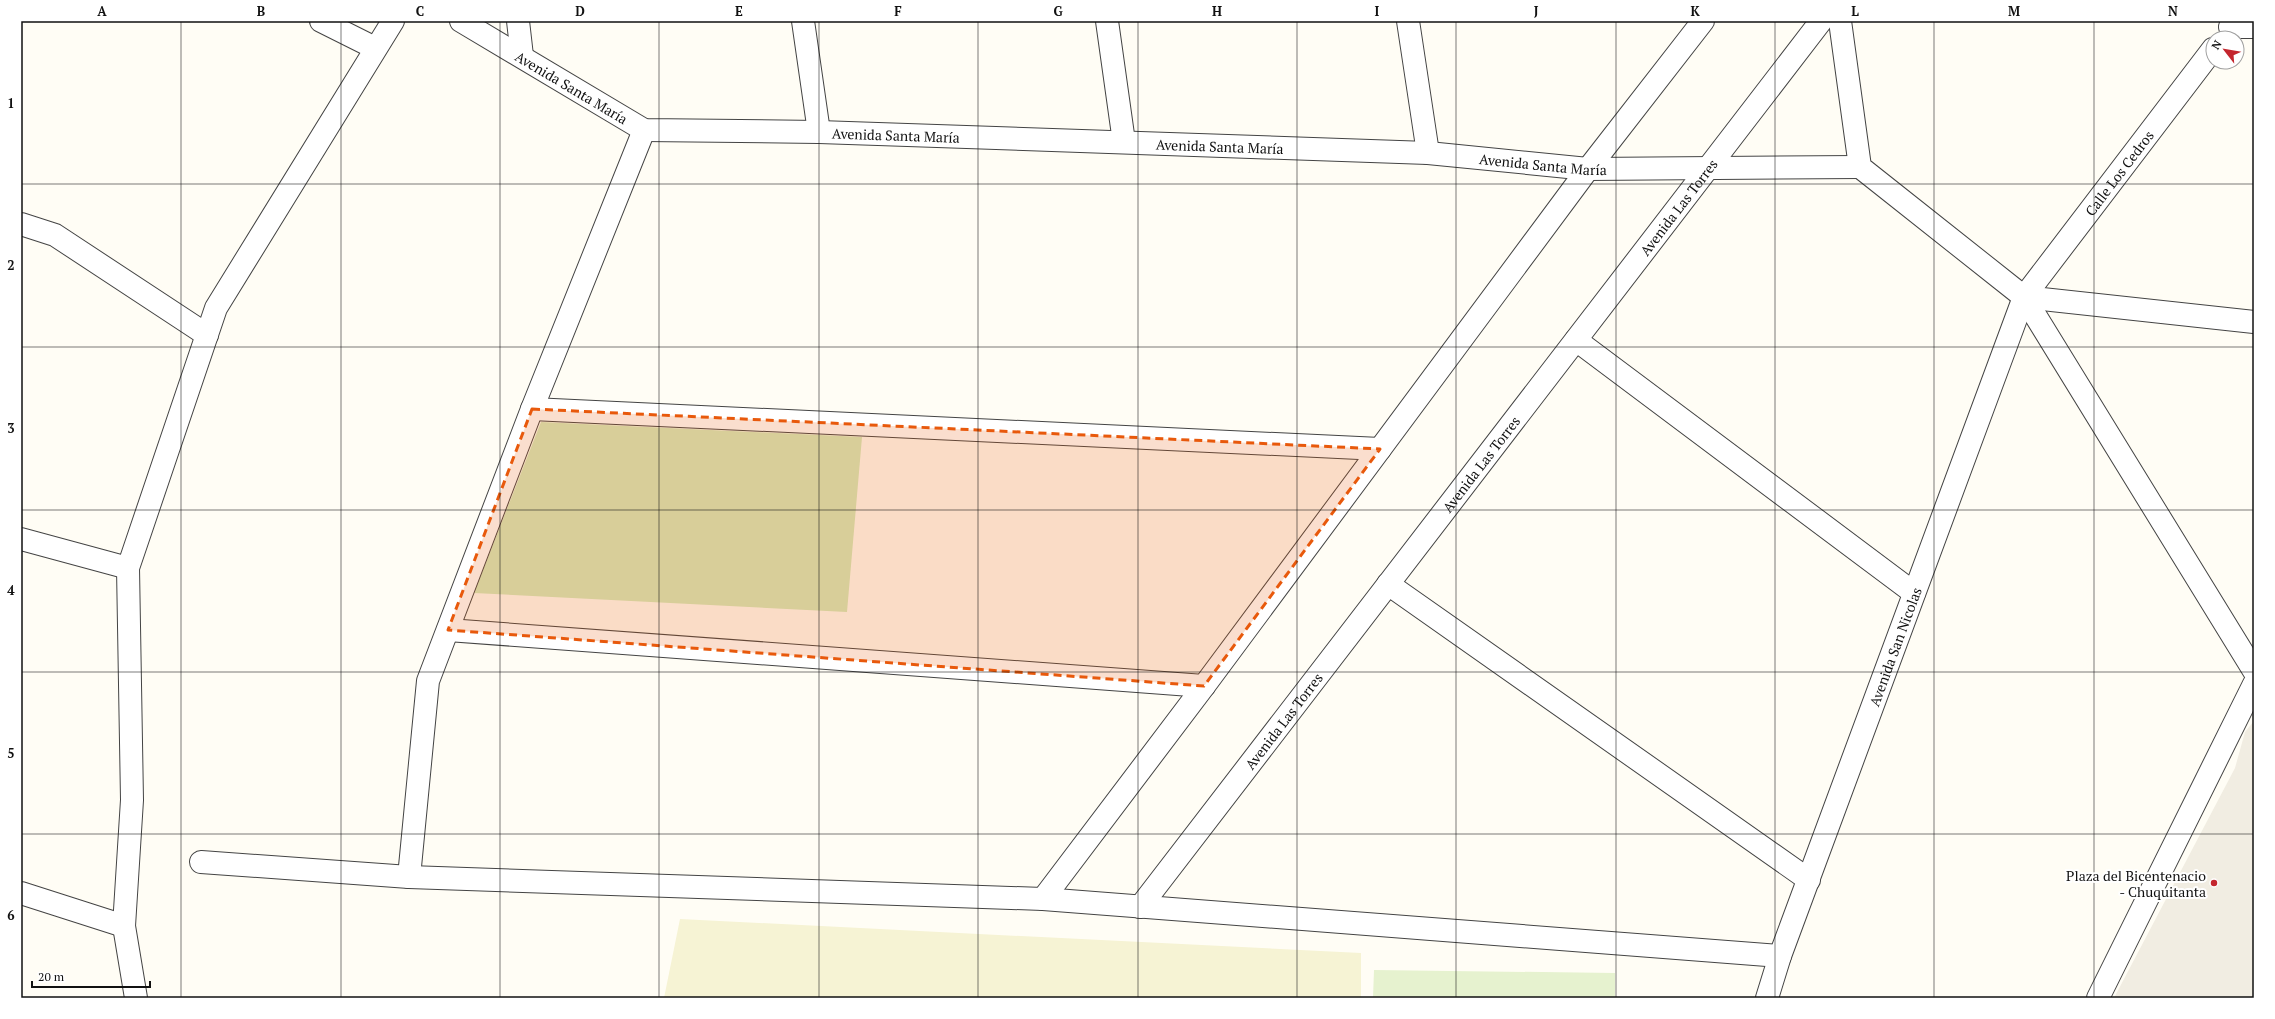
<svg xmlns="http://www.w3.org/2000/svg" width="2275" height="1019" font-family="'PT Serif',serif">
  <rect width="100%" height="100%" fill="#fffdf5"/>
  <path fill="#f6f3d4" d="M680 919 1361 953V998H664Z"/>
  <path fill="#d5ebbd" d="M541 422 862 437 847 612 474 593Z"/>
  <path fill="#e6f2cf" d="M1374 970 1615 973V998H1373Z"/>
  <path fill="#f1ede2" d="M2254 721V998H2114L2235 768 2245 732Z"/>
  <g fill="none" stroke-linecap="round" stroke-linejoin="round">
    <defs>
      <g id="minor">
        <path d="M321 21 375 48"/>
        <path id="s1" d="M461 21 644 130 819 132 1428 153 1588 169 1860 167"/>
        <path d="M518 21 522 56"/>
        <path d="M803 21 819 132"/>
        <path d="M1107 21 1124 142"/>
        <path d="M1408 21 1428 153"/>
        <path d="M2230 27H2254"/>
        <path d="M21 224 55 235 207 335"/>
        <path d="M2024 297 2254 322"/>
        <path d="M1576 340 1914 593"/>
        <path d="M532 409 1380 449"/>
        <path d="M21 539 128 568"/>
        <path d="M1388 584 1809 880"/>
        <path d="M448 630 1204 686"/>
        <path d="M201 862 409 877 1043 899 1780 956"/>
        <path d="M409 877 428 681 532 409 644 130"/>
        <path d="M21 893 124 926"/>
        <path d="M1043 899 1204 686 1588 169 1703 21"/>
        <path id="s2" d="M1140 907 1821 21"/>
        <path d="M136 998 124 926 132 800 128 568 216 308 393 21"/>
        <path id="s3" d="M1767 998 1780 956 2024 297 2213 49"/>
      </g>
      <path id="tertiary" d="M1840 21 1860 167 2024 297 2254 671
        M2098 998 2254 684"/>
    </defs>
    <use href="#minor" stroke="#444" stroke-width="24"/>
    <use href="#tertiary" stroke="#444" stroke-width="24"/>
    <use href="#minor" stroke="#fff" stroke-width="22"/>
    <use href="#tertiary" stroke="#fff" stroke-width="22"/>
  </g>
  <path fill="#e8590c" fill-opacity="0.2" stroke="#e8590c" stroke-width="3" stroke-dasharray="8 5" stroke-linejoin="round" d="M532 409 1380 449 1204 686 448 630Z"/>
  <path fill="none" stroke="#111" stroke-width="1" stroke-opacity="0.55" d="M181 21V998M341 21V998M500 21V998M659 21V998M819 21V998M978 21V998M1138 21V998M1297 21V998M1456 21V998M1616 21V998M1775 21V998M1934 21V998M2094 21V998M21 184H2254M21 347H2254M21 510H2254M21 672H2254M21 834H2254"/>
  <circle fill="#c4262e" stroke="#fff" stroke-width="1.5" cx="2214" cy="883" r="4"/>
  <g text-anchor="middle" dominant-baseline="central" stroke-width="4" stroke-linejoin="round" paint-order="stroke">
    <g font-size="14" fill="#111" stroke="#fff">
      <text stroke="none"><textPath href="#s1" startOffset="129">Avenida Santa María</textPath></text>
      <text stroke="none"><textPath href="#s1" startOffset="465">Avenida Santa María</textPath></text>
      <text stroke="none"><textPath href="#s1" startOffset="789">Avenida Santa María</textPath></text>
      <text stroke="none"><textPath href="#s1" startOffset="1113">Avenida Santa María</textPath></text>
      <text stroke="none"><textPath href="#s3" startOffset="903">Calle Los Cedros</textPath></text>
      <text stroke="none"><textPath href="#s2" startOffset="883">Avenida Las Torres</textPath></text>
      <text stroke="none"><textPath href="#s2" startOffset="559">Avenida Las Torres</textPath></text>
      <text stroke="none"><textPath href="#s3" startOffset="374">Avenida San Nicolas</textPath></text>
      <text stroke="none"><textPath href="#s2" startOffset="235">Avenida Las Torres</textPath></text>
    </g>
    <g font-size="14" fill="#111" stroke="#fff" text-anchor="end">
      <text x="2206" y="875">Plaza del Bicentenacio<tspan x="2206" dy="16">- Chuquitanta</tspan></text>
    </g>
  </g>
  <rect width="2275" height="1019" fill="none" stroke="#ffffff" stroke-width="44"/>
  <g transform="translate(2225 50) rotate(301)"><circle r="19" fill="#ffffff" stroke="#a0a0a0"/>
  <path d="M0-3L7 15L0 10L-7 15Z" fill="#c4262e"/>
  <text y="-6" font-size="11" font-weight="bold" text-anchor="middle" fill="#111111">N</text>
  </g>
  <path d="M32 981v6h118v-6" fill="none" stroke="#111111" stroke-width="2"/>
  <text x="38" y="981" font-size="12" fill="#111111" stroke="#ffffff" stroke-width="3" paint-order="stroke">20 m</text>
  <rect x="22" y="22" width="2231" height="975" fill="none" stroke="#111" stroke-width="1.5"/>
  <g font-size="13" text-anchor="middle" font-weight="bold" fill="#111">
    <text x="102" y="16">A</text>
    <text x="261" y="16">B</text>
    <text x="420" y="16">C</text>
    <text x="580" y="16">D</text>
    <text x="739" y="16">E</text>
    <text x="898" y="16">F</text>
    <text x="1058" y="16">G</text>
    <text x="1217" y="16">H</text>
    <text x="1377" y="16">I</text>
    <text x="1536" y="16">J</text>
    <text x="1695" y="16">K</text>
    <text x="1855" y="16">L</text>
    <text x="2014" y="16">M</text>
    <text x="2173" y="16">N</text>
    <text x="11" y="108">1</text>
    <text x="11" y="270">2</text>
    <text x="11" y="433">3</text>
    <text x="11" y="595">4</text>
    <text x="11" y="758">5</text>
    <text x="11" y="920">6</text>
  </g>
</svg>
